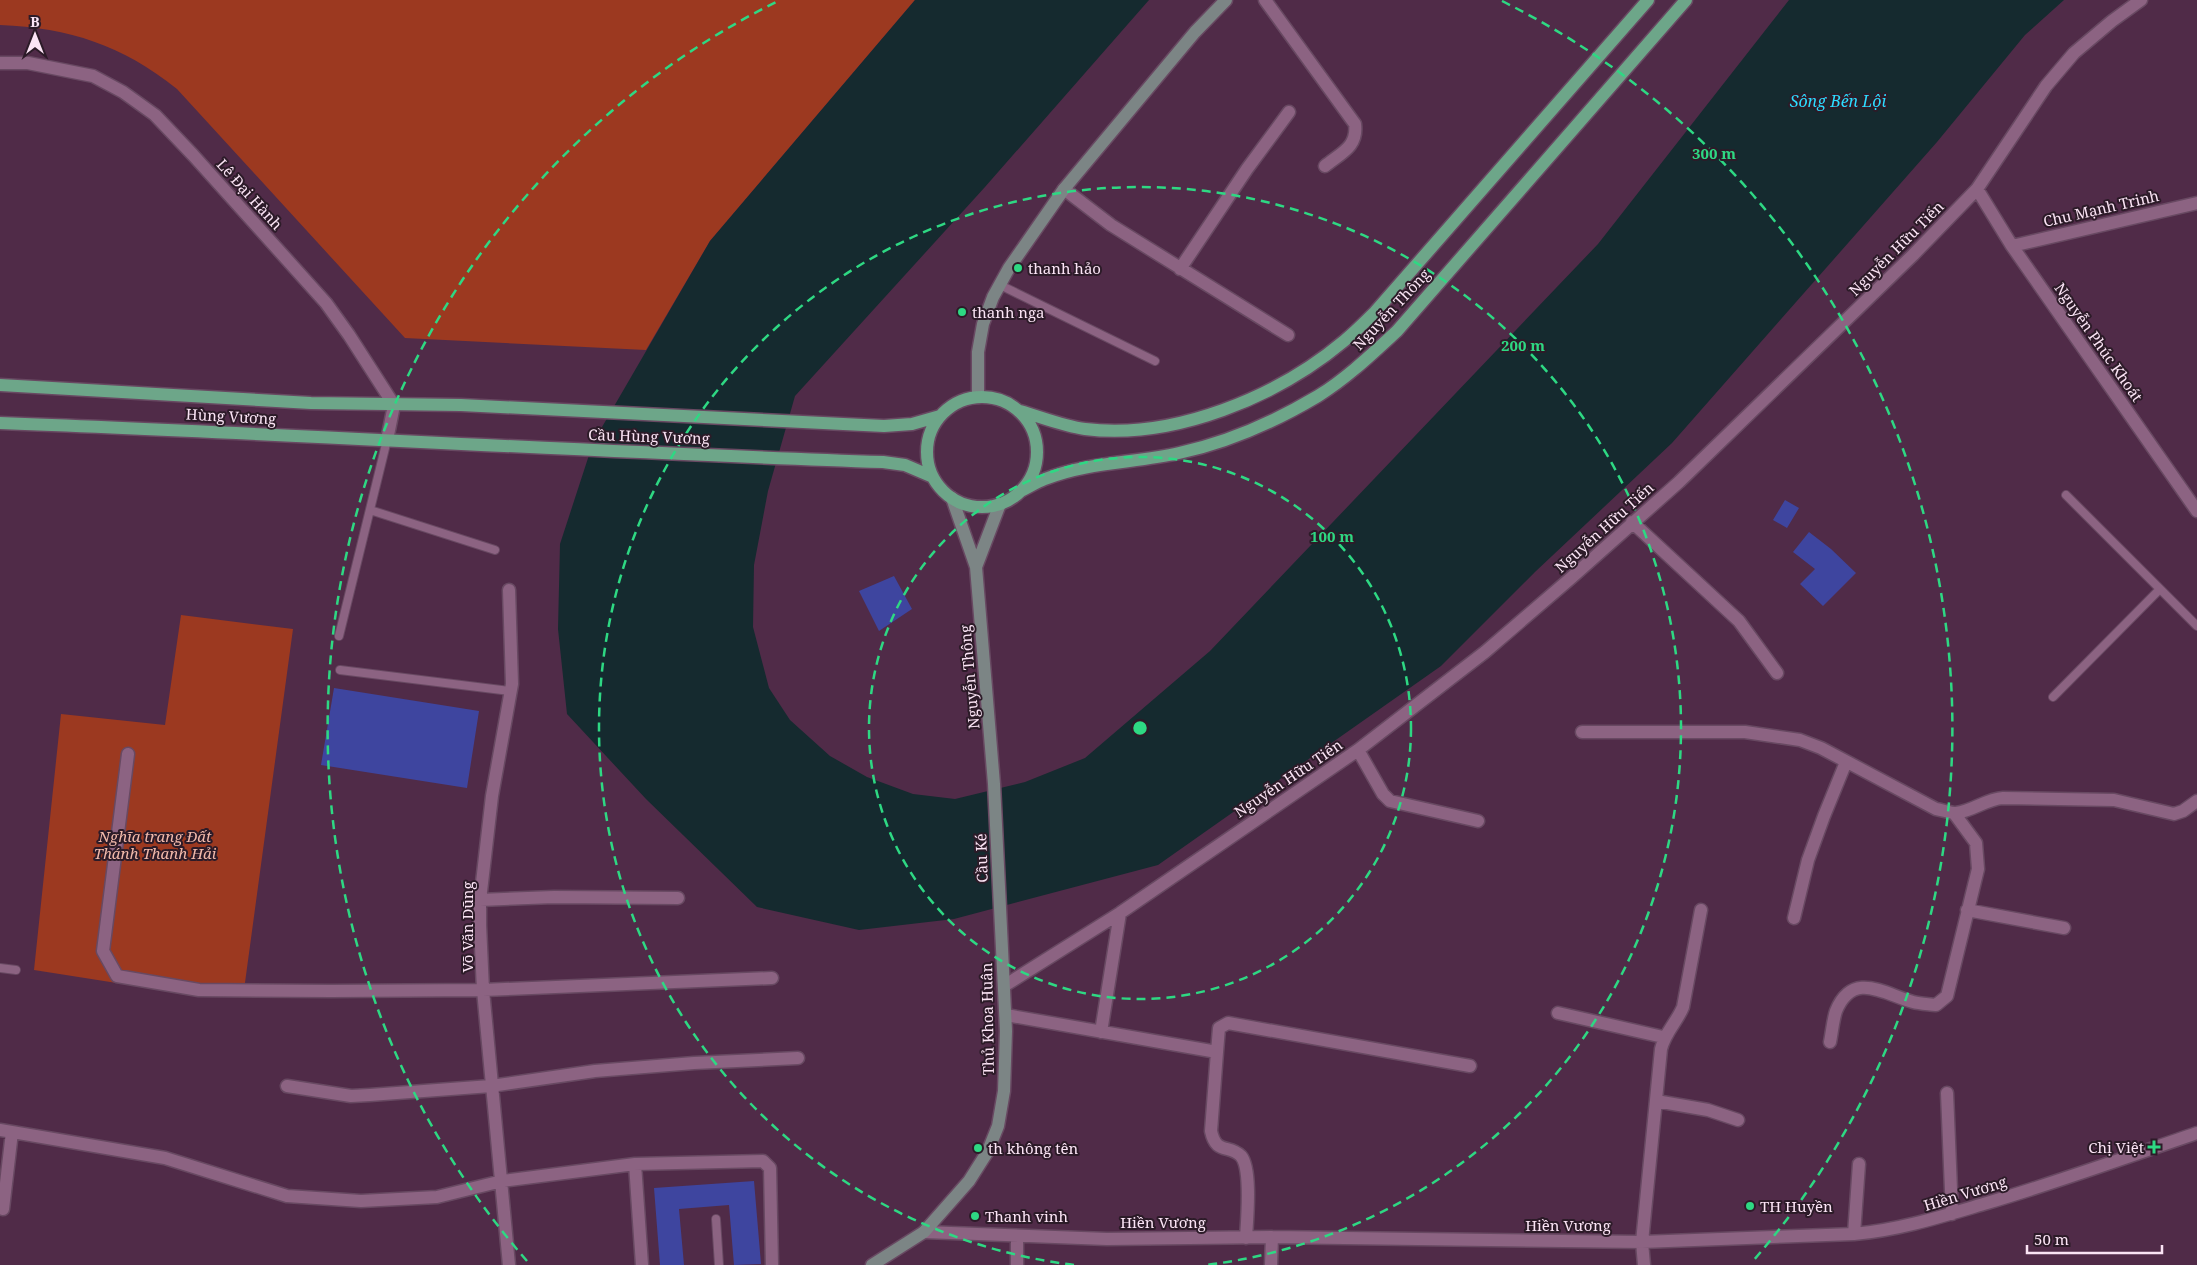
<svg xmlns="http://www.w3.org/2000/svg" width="2197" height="1265" font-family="'Noto Serif',serif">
  <rect width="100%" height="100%" fill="#502b48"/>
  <path fill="#9c3920" d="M0 0H915L710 241 646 350 405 338 177 89C122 45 70 28 0 25Z
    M181 615 293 629 244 990 123 984 34 970 61 714 165 725Z"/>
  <path fill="#152a2f" d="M915 0H1149L985 187 795 396 768 491 754 565 753 627 769 688 790 720 830 756 867 777 913 794 955 799 1025 782 1085 758 1210 651 1598 244 1789 0H2064L2025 35 1937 142 1672 443 1535 572 1441 666 1158 865 954 919 859 930 757 907 646 799 567 714 558 629 560 544 590 452 602 427 710 241Z"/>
  <path fill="#3e459f" d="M1785 500 1799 508 1787 528 1773 520Z
    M1809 532 1831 549 1856 573 1823 606 1800 584 1815 569 1793 552Z
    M894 576 912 609 879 631 859 591Z
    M334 688 479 711 467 788 321 765Z
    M754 1181 761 1264 734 1265 729 1205 679 1209 684 1265H660L654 1188Z"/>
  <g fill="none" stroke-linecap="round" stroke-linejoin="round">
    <defs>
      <path id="lane" d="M1000 285 1155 361
        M2066 495 2197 626
        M370 510 495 550
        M339 636 387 440
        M340 670 510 691
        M2053 697 2160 589
        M0 968 16 970
        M716 1219 719 1265"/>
      <path id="street" d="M1265 0 1355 124C1358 147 1341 153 1325 166
        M0 63H28L93 76 123 92 155 115 193 155 326 303 349 335 394 405 387 440
        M1064 189 1111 225 1288 335
        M1977 189 2012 246 2197 511
        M2012 246 2197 203
        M1180 269 1247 169 1289 112
        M1632 522 1739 621 1777 673
        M509 590 512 684 492 796 480 900V925L483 990 509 1265
        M1582 732H1745L1800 740 1821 748 1936 809C1943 810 1950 813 1956 813 1973 811 1986 799 2003 798L2114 800 2174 814 2183 811 2197 801
        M1358 750 1383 794 1390 801 1478 821
        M128 754 103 951 117 976 199 990 331 991 483 990 772 978
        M480 900 554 897 678 898
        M1967 910 2064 928
        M1794 918 1808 860 1824 816 1846 762
        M1004 986 1120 913 1358 750 1485 652 1571 578 1679 482 1913 255 1977 189 2046 86 2074 53 2112 21 2141 0
        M1558 1013 1663 1037
        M1006 1015 1217 1052 1219 1028 1228 1023 1470 1066
        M1101 1032 1120 913
        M1830 1042C1832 1032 1833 1020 1836 1011 1853 970 1884 994 1913 1002 1920 1004 1929 1004 1936 1005L1947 996 1978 869 1976 843 1954 813
        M1217 1052 1211 1131C1216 1155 1229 1144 1241 1156 1252 1169 1247 1220 1246 1238
        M287 1086 351 1096 370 1095 491 1086 595 1071 694 1063 798 1058
        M1947 1093 1952 1214
        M1656 1101 1708 1110 1738 1120
        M0 1130 165 1158 287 1196 361 1201 437 1197 502 1181 635 1164 763 1161 770 1168 772 1265
        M635 1164 642 1265
        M3 1209 12 1132
        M924 1232 1107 1239 1272 1237 1642 1242 1854 1234C1900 1230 1943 1216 1987 1203 2058 1182 2127 1157 2197 1133
        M1854 1234 1859 1164
        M1017 1265V1236
        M1271 1265 1272 1237
        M1644 1265 1642 1242 1661 1049C1665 1032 1677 1022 1683 1007L1701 910"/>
      <path id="secondary" d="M978 397V352L983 324 993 297 1009 268 1064 189 1195 32 1226 0
        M976 567 1000 504
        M872 1265 924 1232 969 1181 988 1151 998 1126 1004 1091 1006 1031 994 784 976 567 952 498"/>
      <path id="primary" d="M0 385 311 403 461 405 884 426 912 424 940 416
        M927 452a55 55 0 1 1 110 0a55 55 0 1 1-110 0Z
        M1020 411C1041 417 1063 426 1085 429 1174 440 1277 397 1344 341 1355 332 1365 322 1375 312L1648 0
        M0 423C294 434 588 452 883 462L905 465 933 477
        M1021 491C1029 487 1037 482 1045 479 1087 462 1135 463 1179 453 1226 443 1276 421 1318 396 1347 378 1372 354 1397 331L1686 0"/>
    </defs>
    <use href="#lane" stroke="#684962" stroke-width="10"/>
    <use href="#street" stroke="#684962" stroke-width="15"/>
    <use href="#secondary" stroke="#684962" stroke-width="15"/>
    <use href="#primary" stroke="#684962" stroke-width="15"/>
    <use href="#lane" stroke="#8c6382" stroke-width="8"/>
    <use href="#street" stroke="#8c6382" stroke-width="12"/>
    <use href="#secondary" stroke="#7c8585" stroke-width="12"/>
    <use href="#primary" stroke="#6da689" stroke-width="12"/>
  </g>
  <g fill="none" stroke="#2ed883" stroke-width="2.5" stroke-dasharray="9 6">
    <circle cx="1140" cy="728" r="271"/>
    <path d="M1074 1265A541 541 0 1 1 1206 1265"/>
    <path d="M527 1261A812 812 0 0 1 778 1M1502 1A812 812 0 0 1 1753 1261"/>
  </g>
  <g fill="#2ed883" stroke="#2c1b28" stroke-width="2">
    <circle cx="1018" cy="268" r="5"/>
    <circle cx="962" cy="312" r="5"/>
    <path d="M2151.5 1139.5h5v5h5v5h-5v5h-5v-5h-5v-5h5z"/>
    <circle cx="978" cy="1148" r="5"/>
    <circle cx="1750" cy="1206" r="5"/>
    <circle cx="975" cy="1216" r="5"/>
  </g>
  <g text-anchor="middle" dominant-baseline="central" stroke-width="4" stroke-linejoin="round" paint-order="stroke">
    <g font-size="15" fill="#fbe4f5" stroke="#2c1b28">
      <text transform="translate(250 194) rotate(48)">Lê Đại Hành</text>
      <text transform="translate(2101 208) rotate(-13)">Chu Mạnh Trinh</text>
      <text transform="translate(1896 248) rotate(-45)">Nguyễn Hữu Tiến</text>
      <text transform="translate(1391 309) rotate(-47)">Nguyễn Thông</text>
      <text transform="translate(2099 342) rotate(55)">Nguyễn Phúc Khoát</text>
      <text transform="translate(231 416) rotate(3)">Hùng Vương</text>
      <text transform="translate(649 436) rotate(2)">Cầu Hùng Vương</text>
      <text transform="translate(1604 527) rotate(-42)">Nguyễn Hữu Tiến</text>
      <text transform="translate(969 677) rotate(-95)">Nguyễn Thông</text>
      <text transform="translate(1288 778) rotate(-34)">Nguyễn Hữu Tiến</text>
      <text transform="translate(981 858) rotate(-92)">Cầu Ké</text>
      <text transform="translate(467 927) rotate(-90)">Võ Văn Dũng</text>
      <text transform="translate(987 1019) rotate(-91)">Thủ Khoa Huân</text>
      <text transform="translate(1965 1193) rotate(-17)">Hiền Vương</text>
      <text x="1163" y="1222">Hiền Vương</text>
      <text x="1568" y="1225">Hiền Vương</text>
    </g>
    <g font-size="15" fill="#fbe4f5" stroke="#2c1b28" text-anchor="start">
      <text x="1028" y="268">thanh hảo</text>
      <text x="972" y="312">thanh nga</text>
      <text x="2144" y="1147" text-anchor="end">Chị Việt</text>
      <text x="988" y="1148">th không tên</text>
      <text x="1760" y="1206">TH Huyền</text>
      <text x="985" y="1216">Thanh vinh</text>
    </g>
    <g font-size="15" font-style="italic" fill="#f3baab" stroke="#2c1b28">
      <text x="155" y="836">Nghĩa trang Đất<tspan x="155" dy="17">Thánh Thanh Hải</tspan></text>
    </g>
    <g font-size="16" font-style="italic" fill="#2cdcff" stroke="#2c1b28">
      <text x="1838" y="101">Sông Bến Lội</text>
    </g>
  </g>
  <circle cx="1140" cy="728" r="8" fill="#2ed883" stroke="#2c1b28" stroke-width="2.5"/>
  <g font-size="15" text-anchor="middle" font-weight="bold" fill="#2ed883" stroke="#2c1b28" stroke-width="4" stroke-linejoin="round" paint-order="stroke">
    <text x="1714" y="159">300 m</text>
    <text x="1523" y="351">200 m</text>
    <text x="1332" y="542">100 m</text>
  </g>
  <g transform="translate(35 35)" stroke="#2c1b28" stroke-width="4" paint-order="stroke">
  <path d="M0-4L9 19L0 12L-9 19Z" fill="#fbe4f5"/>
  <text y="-8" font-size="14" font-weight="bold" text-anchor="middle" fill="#fbe4f5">B</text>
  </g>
  <path d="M2027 1245v8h135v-8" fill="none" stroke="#fbe4f5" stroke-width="2.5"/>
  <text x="2034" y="1245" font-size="15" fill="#fbe4f5" stroke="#2c1b28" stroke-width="4" paint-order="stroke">50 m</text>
</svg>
